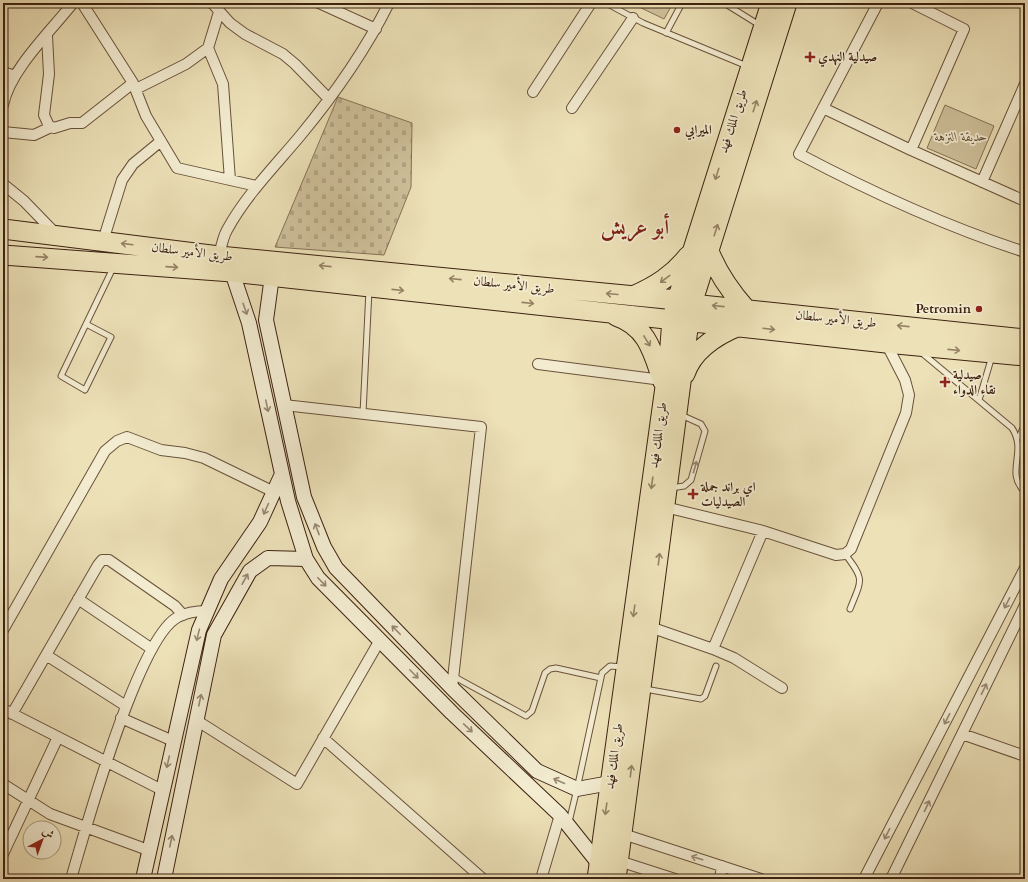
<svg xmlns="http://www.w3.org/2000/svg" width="1028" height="882" font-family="Cardo,Amiri,serif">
  <defs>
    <pattern id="cemetery-stones" width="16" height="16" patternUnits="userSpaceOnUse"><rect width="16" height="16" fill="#cfc19c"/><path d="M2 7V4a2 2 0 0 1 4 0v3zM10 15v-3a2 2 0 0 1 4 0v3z" fill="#b3a685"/></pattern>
  </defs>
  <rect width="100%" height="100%" fill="#ede1b8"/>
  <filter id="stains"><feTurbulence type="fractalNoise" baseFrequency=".005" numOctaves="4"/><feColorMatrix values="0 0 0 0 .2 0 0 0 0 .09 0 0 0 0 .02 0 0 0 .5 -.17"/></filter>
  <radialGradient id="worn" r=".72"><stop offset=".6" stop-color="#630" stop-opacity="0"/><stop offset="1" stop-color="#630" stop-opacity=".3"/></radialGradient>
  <path fill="url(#cemetery-stones)" stroke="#867256" d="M338 97 412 123 411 187 384 255 275 247Z"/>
  <path fill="#cfc19c" stroke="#867256" d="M631 3H673L664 19Z
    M945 105 994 126 976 169 927 148Z"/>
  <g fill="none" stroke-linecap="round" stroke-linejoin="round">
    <defs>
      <path id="lane" d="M606 3 643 23 747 66
        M724 3 761 26
        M666 33 682 3
        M86 324 111 337 85 390 61 376 113 268
        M922 353 1012 428C1028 453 1004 472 1025 492
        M979 400 992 356
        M363 413 369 290
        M1019 437 1025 424
        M671 488 684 486 691 480 705 431 701 424 681 415
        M845 554C865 580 862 579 850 609
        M453 676 526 716 532 711 545 673 550 669 556 668 601 678
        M645 689 701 699 705 696 716 666
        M569 822 577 789 602 673 610 666 623 667"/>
      <path id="street" d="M82 3 133 83 146 116 177 168 257 186
        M212 3 230 23 245 34 283 54 295 64 329 99
        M319 3 376 29
        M878 3 799 154C871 192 947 227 1025 252
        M47 36 49 74 44 115 49 126 54 128 70 123H82L133 83
        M208 48 223 84 230 180
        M3 72 15 76
        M136 89 186 64 208 48 219 12
        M533 92 591 3
        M3 105C10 70 50 32 73 3
        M572 108 633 18
        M823 108 911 150 1025 201
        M3 132 34 135 51 127
        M911 150 964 29 912 3
        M982 182 1025 84
        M3 184 24 201 56 234
        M103 241 122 180 133 164 161 141
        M219 256C221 247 223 237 227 230 246 195 275 166 300 136 334 95 365 51 389 3
        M538 364 662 380
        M284 405 481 427 452 688
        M665 507 763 531 836 555 845 554 851 549 906 413 909 395 905 380 886 343
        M78 599 152 649
        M650 627 713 649 734 658 782 688
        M3 630 105 451 117 441 127 437 161 450 185 453 204 458 274 492
        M713 649 763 531
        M46 655 126 706
        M3 709 162 790
        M12 714 98 565 102 560H109L175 606 183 615
        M121 718 173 741
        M196 720 297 784 380 640
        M962 734 1025 756
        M323 738 483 879
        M3 784 50 814 148 850
        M623 834 761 879
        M3 854 58 737
        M619 861 675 879
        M71 879C85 831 138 637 178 617 187 612 198 611 207 611
        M541 879 560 815
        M720 879 722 866
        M864 879 1025 568
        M891 879 1025 605"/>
      <path id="secondary" d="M232 272 249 323 288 501 306 559 318 578 452 713 560 815 599 864
        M272 276 266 320 304 497 324 547 336 568 452 688 537 771 577 789 610 783
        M143 879 199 630 221 579 260 522 282 474
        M164 879 214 635 250 571 268 558 306 559"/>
      <path id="highway" d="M3 229 219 256 677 300 692 304 1025 339
        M709 251C718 274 730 291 746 309
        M3 255 232 272 886 343 1025 356
        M633 296C656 286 673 275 688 256
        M616 316C648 327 653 353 663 382
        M685 374C693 350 717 335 739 326
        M597 879 669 358 672 319 677 300 771 3
        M616 879 689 321 692 304 787 3"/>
    </defs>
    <use href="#lane" stroke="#69523b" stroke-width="7"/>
    <use href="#street" stroke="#69523b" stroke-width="12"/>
    <use href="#secondary" stroke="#3d2211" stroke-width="16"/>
    <use href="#highway" stroke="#3d2211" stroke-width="21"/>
    <use href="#lane" stroke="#f3ecd1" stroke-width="5"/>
    <use href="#street" stroke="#f3ecd1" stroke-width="10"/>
    <use href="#secondary" stroke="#f3ecd1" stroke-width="14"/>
    <use href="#highway" stroke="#ede1b8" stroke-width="19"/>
  </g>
  <defs><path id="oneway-shaft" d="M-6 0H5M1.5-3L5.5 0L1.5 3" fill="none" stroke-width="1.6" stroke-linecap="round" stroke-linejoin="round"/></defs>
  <g stroke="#958264">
    <use href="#oneway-shaft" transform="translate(755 106) rotate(-72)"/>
    <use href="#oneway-shaft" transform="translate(717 174) rotate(108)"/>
    <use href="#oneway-shaft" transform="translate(716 230) rotate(-72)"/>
    <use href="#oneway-shaft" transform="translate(127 244) rotate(-173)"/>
    <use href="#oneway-shaft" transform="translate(42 257) rotate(4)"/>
    <use href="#oneway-shaft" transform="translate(325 266) rotate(-174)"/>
    <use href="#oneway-shaft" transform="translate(172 267) rotate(4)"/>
    <use href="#oneway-shaft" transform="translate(455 279) rotate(-174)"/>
    <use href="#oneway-shaft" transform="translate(665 279) rotate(143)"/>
    <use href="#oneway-shaft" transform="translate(398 290) rotate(6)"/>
    <use href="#oneway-shaft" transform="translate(612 294) rotate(-175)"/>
    <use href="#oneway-shaft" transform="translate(528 303) rotate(6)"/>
    <use href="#oneway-shaft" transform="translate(718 306) rotate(-174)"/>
    <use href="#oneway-shaft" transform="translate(903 326) rotate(-174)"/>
    <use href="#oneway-shaft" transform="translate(769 329) rotate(7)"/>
    <use href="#oneway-shaft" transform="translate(647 341) rotate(58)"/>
    <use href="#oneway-shaft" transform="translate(954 350) rotate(6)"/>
    <use href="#oneway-shaft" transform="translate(652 483) rotate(98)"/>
    <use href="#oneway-shaft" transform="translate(659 559) rotate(-83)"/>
    <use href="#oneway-shaft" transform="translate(634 611) rotate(98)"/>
    <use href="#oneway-shaft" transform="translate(631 771) rotate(-83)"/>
    <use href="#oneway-shaft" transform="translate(606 809) rotate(98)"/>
  </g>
  <g stroke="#988771">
    <use href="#oneway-shaft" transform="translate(245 309) rotate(71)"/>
    <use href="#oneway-shaft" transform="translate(267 406) rotate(78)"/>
    <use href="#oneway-shaft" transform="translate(695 467) rotate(-74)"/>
    <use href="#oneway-shaft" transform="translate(266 509) rotate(114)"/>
    <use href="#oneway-shaft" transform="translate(317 529) rotate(-111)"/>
    <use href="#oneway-shaft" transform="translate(245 579) rotate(-61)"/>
    <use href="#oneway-shaft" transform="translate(322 582) rotate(46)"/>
    <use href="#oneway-shaft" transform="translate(1007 603) rotate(117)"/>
    <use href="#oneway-shaft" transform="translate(396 630) rotate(-134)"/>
    <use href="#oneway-shaft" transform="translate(198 635) rotate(104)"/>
    <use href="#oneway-shaft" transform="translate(414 674) rotate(45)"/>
    <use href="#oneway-shaft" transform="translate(984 689) rotate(-64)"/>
    <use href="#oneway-shaft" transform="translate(200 700) rotate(-78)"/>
    <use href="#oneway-shaft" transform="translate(947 719) rotate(117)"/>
    <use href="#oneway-shaft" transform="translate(468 728) rotate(43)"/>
    <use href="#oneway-shaft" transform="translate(168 762) rotate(103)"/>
    <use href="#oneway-shaft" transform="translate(559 781) rotate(-156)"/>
    <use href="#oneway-shaft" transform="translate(927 806) rotate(-64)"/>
    <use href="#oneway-shaft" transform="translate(887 834) rotate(117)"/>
    <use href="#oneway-shaft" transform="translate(171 841) rotate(-78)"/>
    <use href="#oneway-shaft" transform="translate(697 858) rotate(-162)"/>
  </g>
  <g fill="#8f2418" stroke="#f3ecd1" stroke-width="1.5">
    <path d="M808 51h4v4h4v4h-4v4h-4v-4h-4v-4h4z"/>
    <circle cx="677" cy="130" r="4"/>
    <circle cx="979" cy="309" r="4"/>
    <path d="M943 376h4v4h4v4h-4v4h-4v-4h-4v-4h4z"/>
    <path d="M691 488h4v4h4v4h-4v4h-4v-4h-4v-4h4z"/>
  </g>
  <g text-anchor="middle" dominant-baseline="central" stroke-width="3.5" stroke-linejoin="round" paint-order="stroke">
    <g font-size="13" font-weight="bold" fill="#3d2211" stroke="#f3ecd1" text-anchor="start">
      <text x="818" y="57">صيدلية النهدي</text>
      <text x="685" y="130">الميرابي</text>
      <text x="971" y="309" text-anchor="end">Petromin</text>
      <text x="953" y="375">صيدلية<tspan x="953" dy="15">نقاء الدواء</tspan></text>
      <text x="701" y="487">اي براند جملة<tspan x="701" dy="15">الصيدليات</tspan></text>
    </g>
    <g font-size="13" fill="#3d2211" stroke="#f3ecd1">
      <text transform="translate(733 121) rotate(-72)">طريق الملك فهد</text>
      <text transform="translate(192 252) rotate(7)">طريق الأمير سلطان</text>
      <text transform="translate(514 285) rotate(6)">طريق الأمير سلطان</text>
      <text transform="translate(836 319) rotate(6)">طريق الأمير سلطان</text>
      <text transform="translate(658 435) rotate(-82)">طريق الملك فهد</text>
      <text transform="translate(614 756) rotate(-82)">طريق الملك فهد</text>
    </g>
    <g font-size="13" font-style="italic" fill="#624a34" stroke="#f3ecd1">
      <text x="961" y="137">حديقة النزهة</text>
    </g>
    <g font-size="21" font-weight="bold" fill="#7a1f14" stroke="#f3ecd1">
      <text x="635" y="227">أبو عريش</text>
    </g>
  </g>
  <rect width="1028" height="882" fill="none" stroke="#ede1b8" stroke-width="16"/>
  <rect x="4" y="4" width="1020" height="874" fill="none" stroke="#3d2211" stroke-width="2"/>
  <rect x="8" y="8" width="1012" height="866" fill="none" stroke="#3d2211"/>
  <g transform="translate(42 840) rotate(41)"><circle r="19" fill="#f3ecd1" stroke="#aa9b84"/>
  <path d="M0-3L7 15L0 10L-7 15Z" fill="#8f2418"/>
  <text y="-6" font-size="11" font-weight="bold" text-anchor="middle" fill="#3d2211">ش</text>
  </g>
  <rect width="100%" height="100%" filter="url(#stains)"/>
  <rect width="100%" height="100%" fill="url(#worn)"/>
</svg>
